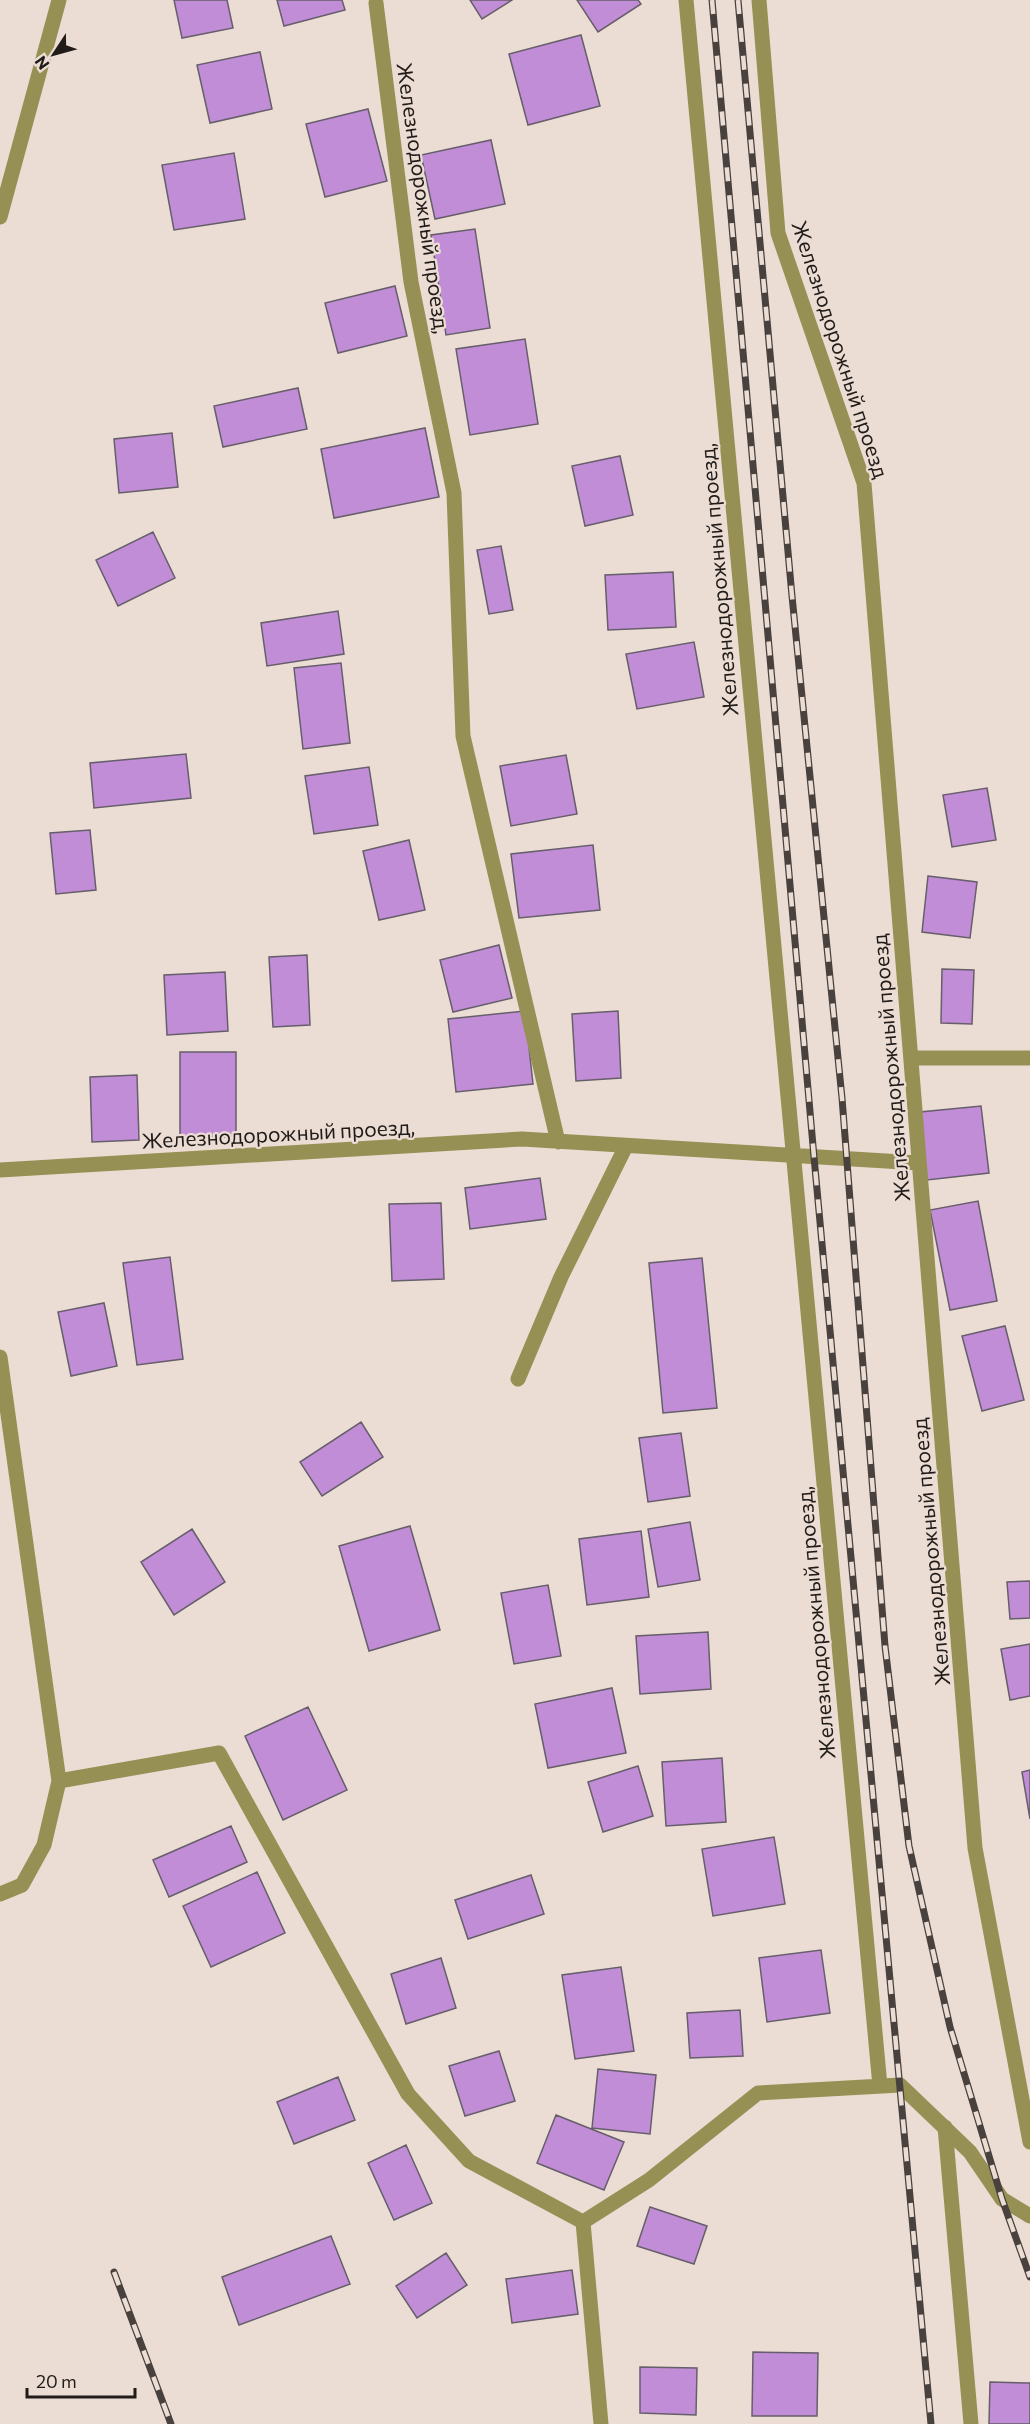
<svg xmlns="http://www.w3.org/2000/svg" width="1030" height="2424" font-family="Commissioner,sans-serif">
  <rect width="100%" height="100%" fill="#ecddd4"/>
  <path fill="#c18dd6" stroke="#665e6a" stroke-width="1.5" d="M174 0H227L233 28 182 38Z
    M277 0H342L345 10 284 26Z
    M470 0H512L482 19Z
    M577 0H638L641 4 598 32Z
    M581 35 600 106 528 125 509 54Z
    M260 52 272 109 210 123 197 65Z
    M368 109 387 181 325 197 306 124Z
    M491 140 505 204 435 219 421 155Z
    M234 153 245 219 174 230 162 165Z
    M475 229 490 328 446 335 431 235Z
    M395 286 407 336 338 353 325 303Z
    M525 339 538 424 470 435 456 349Z
    M298 388 307 429 223 447 214 406Z
    M425 428 439 497 334 518 321 449Z
    M172 433 178 487 119 493 114 439Z
    M620 456 633 515 585 526 572 466Z
    M153 532 175 578 118 606 96 560Z
    M501 546 513 610 489 614 477 550Z
    M673 572 676 627 608 630 605 575Z
    M338 611 344 654 267 666 261 623Z
    M694 642 704 697 637 709 626 654Z
    M341 663 350 743 303 749 294 668Z
    M186 754 191 798 94 808 90 763Z
    M566 755 577 814 511 826 500 766Z
    M369 767 378 825 314 834 305 776Z
    M987 788 996 840 952 847 943 795Z
    M90 830 96 890 56 894 50 833Z
    M409 840 425 910 379 920 363 851Z
    M593 845 600 910 519 918 511 854Z
    M928 876 977 882 970 938 922 932Z
    M499 945 512 998 453 1012 440 960Z
    M307 955 310 1025 273 1027 269 957Z
    M942 969 974 970 972 1024 941 1023Z
    M225 972 228 1031 167 1035 164 975Z
    M525 1011 533 1084 456 1092 448 1019Z
    M618 1011 621 1078 576 1081 572 1014Z
    M180 1052H236V1137H180Z
    M137 1075 139 1140 92 1142 90 1077Z
    M981 1106 989 1173 927 1180 920 1112Z
    M540 1178 546 1219 470 1229 465 1188Z
    M978 1201 997 1301 950 1310 930 1210Z
    M441 1203 444 1279 392 1281 389 1204Z
    M170 1257 183 1359 137 1365 123 1263Z
    M702 1258 717 1408 663 1413 649 1263Z
    M104 1303 117 1366 71 1376 58 1312Z
    M1005 1326 1024 1400 982 1411 962 1336Z
    M361 1422 383 1457 322 1496 300 1462Z
    M681 1433 690 1496 648 1502 639 1438Z
    M690 1522 700 1580 658 1587 648 1529Z
    M410 1526 440 1630 369 1651 339 1546Z
    M192 1529 225 1582 174 1615 141 1562Z
    M641 1531 649 1597 587 1605 579 1539Z
    M1030 1581V1618L1010 1619 1007 1582Z
    M548 1585 561 1656 514 1664 501 1593Z
    M708 1632 711 1689 640 1694 636 1636Z
    M1030 1644V1696L1010 1700 1001 1649Z
    M612 1688 626 1753 548 1768 535 1704Z
    M308 1707 347 1790 283 1820 245 1736Z
    M722 1758 726 1822 666 1826 662 1762Z
    M638 1766 653 1816 603 1832 588 1782Z
    M1030 1770V1819L1022 1772Z
    M231 1826 247 1862 169 1897 153 1860Z
    M774 1837 785 1904 713 1916 702 1849Z
    M257 1872 285 1933 211 1967 183 1906Z
    M531 1875 544 1914 468 1939 455 1900Z
    M821 1950 830 2013 767 2022 759 1958Z
    M441 1958 456 2008 406 2024 391 1974Z
    M621 1967 634 2051 575 2059 562 1975Z
    M740 2010 743 2056 690 2058 687 2013Z
    M499 2051 515 2101 465 2116 449 2066Z
    M598 2069 656 2075 650 2134 592 2128Z
    M338 2077 355 2120 294 2144 277 2102Z
    M556 2115 624 2142 604 2190 537 2163Z
    M406 2145 432 2203 394 2220 368 2163Z
    M650 2207 707 2226 694 2264 637 2246Z
    M331 2236 350 2284 239 2325 222 2277Z
    M446 2253 467 2285 417 2318 396 2286Z
    M572 2270 578 2314 512 2323 506 2279Z
    M753 2352 818 2353 817 2416H752Z
    M640 2367 697 2368 696 2415 640 2413Z
    M990 2382 1030 2383V2424H989Z"/>
  <g fill="none" stroke-linecap="round" stroke-linejoin="round">
    <path stroke="#979055" stroke-width="15" d="M686 0 880 2086
      M759 0 778 233 864 483 975 1848 1030 2142
      M376 3 411 282 454 493 463 736 558 1142
      M0 217 59 0
      M911 1058H1030
      M0 1170 522 1139 919 1163
      M0 1357 59 1781
      M518 1379 561 1277 626 1146
      M0 1894 22 1885 44 1845 59 1781 219 1753 408 2094 469 2161 583 2222 649 2180 758 2093 900 2085 970 2152 1002 2199 1030 2216
      M945 2127 971 2424
      M583 2222 601 2424"/>
    <defs>
      <path id="rail" d="M712 0 814 1157 931 2424
        M738 0 792 596 842 1098 885 1646 909 1846 950 2027 1002 2199 1030 2277
        M114 2272 171 2424"/>
    </defs>
    <use href="#rail" stroke="#48413d" stroke-width="7"/>
    <use href="#rail" stroke="#ecddd4" stroke-width="4.5" stroke-dasharray="14" stroke-linecap="butt"/>
  </g>
  <g text-anchor="middle" dominant-baseline="central" stroke-width="4.5" stroke-linejoin="round" paint-order="stroke">
    <g font-size="21" fill="#211c19" stroke="#ecddd4">
      <text transform="translate(424 198) rotate(82)">Железнодорожный проезд,</text>
      <text transform="translate(841 349) rotate(72)">Железнодорожный проезд</text>
      <text transform="translate(718 580) rotate(-95)">Железнодорожный проезд,</text>
      <text transform="translate(890 1068) rotate(-95)">Железнодорожный проезд</text>
      <text transform="translate(278 1133) rotate(-3)">Железнодорожный проезд,</text>
      <text transform="translate(930 1552) rotate(-95)">Железнодорожный проезд</text>
      <text transform="translate(815 1623) rotate(-95)">Железнодорожный проезд,</text>
    </g>
  </g>
  <g transform="translate(54 54) rotate(234)" stroke="#ecddd4" stroke-width="4.5" paint-order="stroke">
  <path d="M0-4.5L10 22L0 15L-10 22Z" fill="#211c19"/>
  <text y="-9" font-size="16" font-weight="bold" text-anchor="middle" fill="#211c19">N</text>
  </g>
  <path d="M27 2388v9h108v-9" fill="none" stroke="#211c19" stroke-width="3"/>
  <text x="36" y="2388" font-size="18" fill="#211c19" stroke="#ecddd4" stroke-width="4.5" paint-order="stroke">20 m</text>
</svg>
